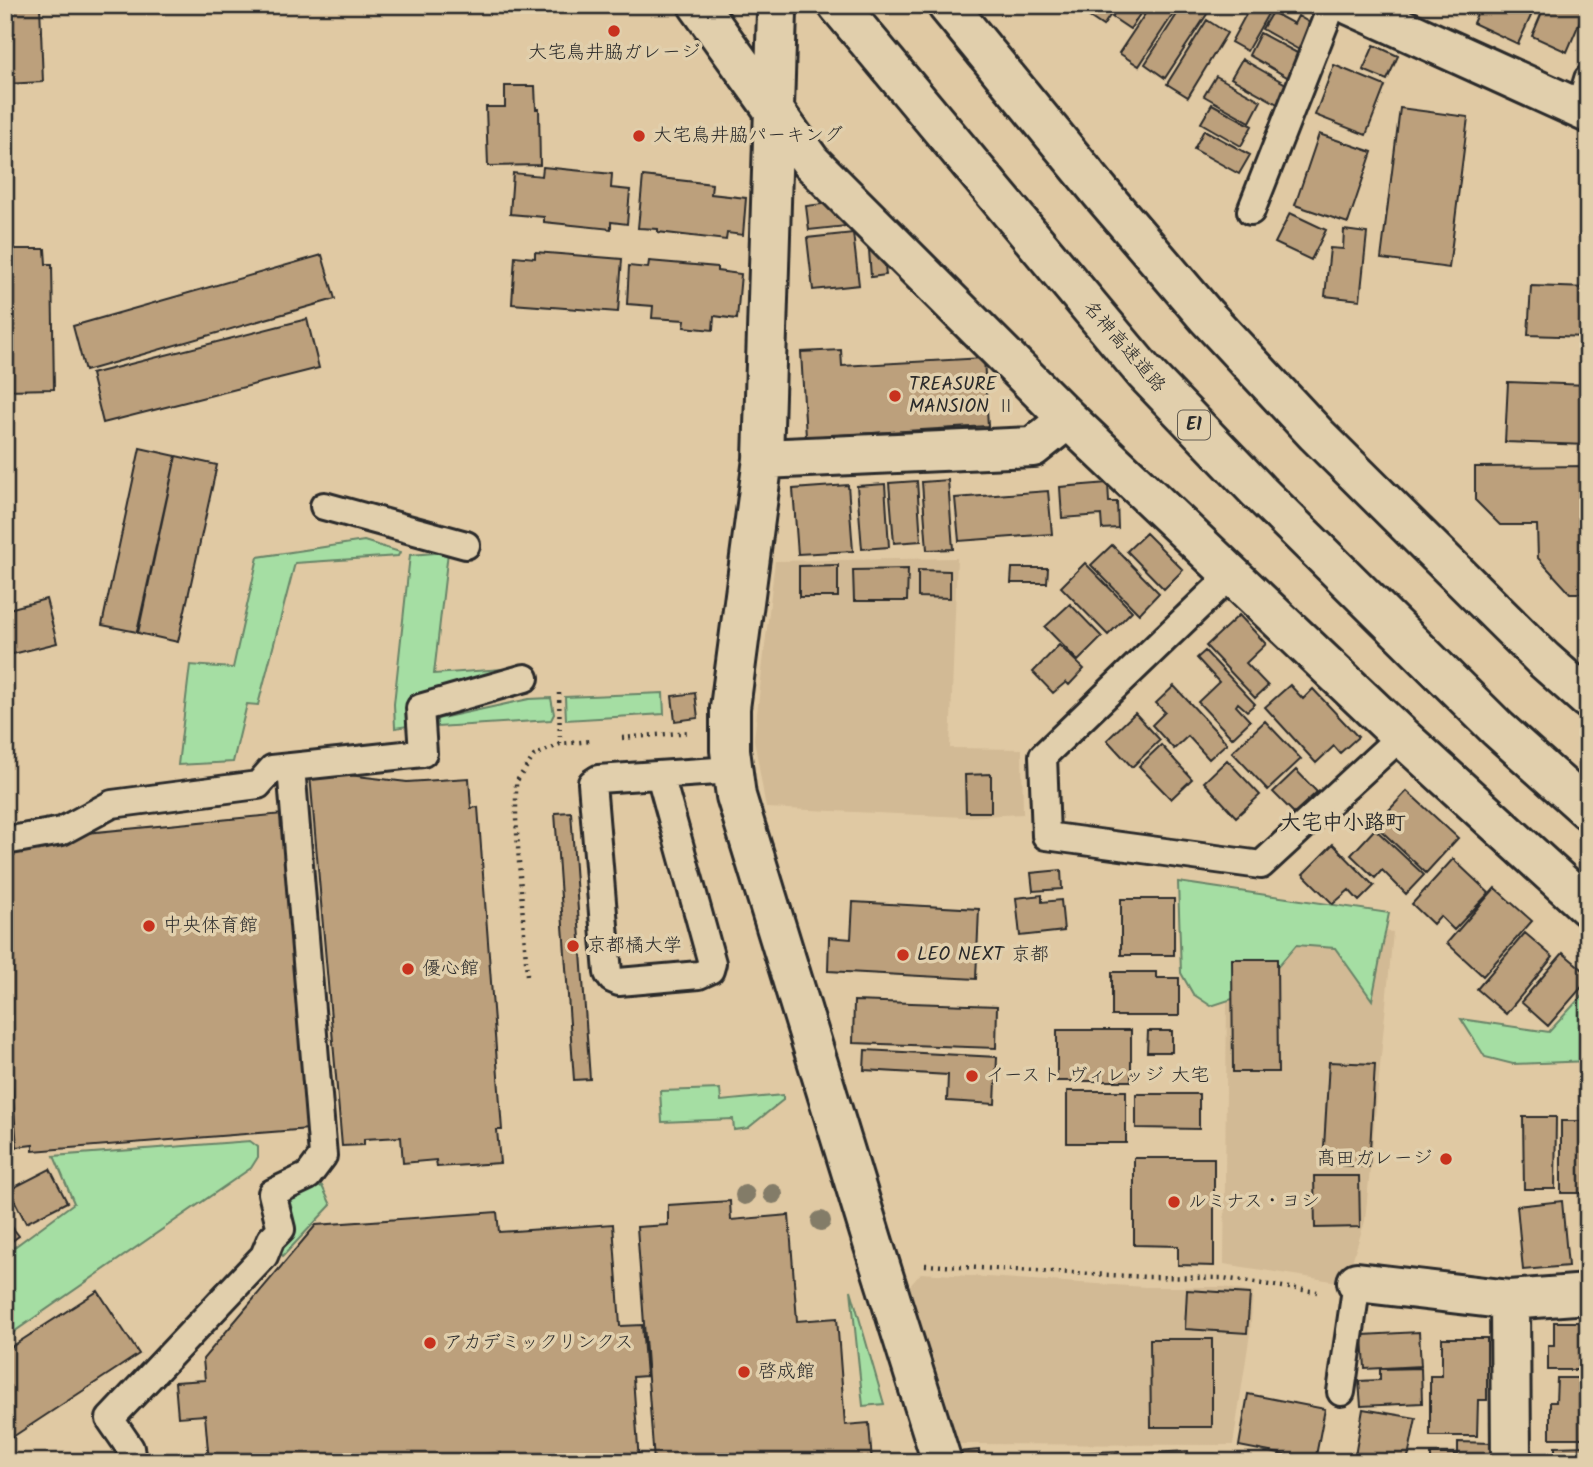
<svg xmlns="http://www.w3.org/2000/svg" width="1593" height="1467" font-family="Kalam,'Klee One',sans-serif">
  <rect width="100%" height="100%" fill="#e0c9a3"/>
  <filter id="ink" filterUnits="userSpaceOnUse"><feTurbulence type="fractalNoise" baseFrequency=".0143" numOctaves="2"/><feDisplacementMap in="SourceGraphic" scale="14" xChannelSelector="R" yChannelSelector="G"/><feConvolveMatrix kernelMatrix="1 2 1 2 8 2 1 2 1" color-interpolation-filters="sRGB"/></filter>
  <g filter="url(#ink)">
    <path fill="#d2ba95" d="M957 558 950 748 1022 749 1023 814 964 817 766 808 754 739 775 561Z
      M1228 915 1393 932 1365 1221 1345 1283 1224 1264Z
      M921 1273 1146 1287H1224L1253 1293 1250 1333 1233 1445 953 1444 945 1396 909 1287Z"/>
    <path fill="#a5dea3" stroke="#688467" stroke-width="2" d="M364 541 400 552 398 556 295 563 258 705 247 704 233 762 178 765 190 665 233 668 258 557Z
      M448 552 434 674 517 668 436 693 411 696 408 726 395 728 394 704 410 555Z
      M663 693 664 714 566 720 565 697Z
      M551 698 554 714 551 720 437 727V719L529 699Z
      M1178 882 1389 913 1372 1000 1335 948 1296 945 1257 991 1211 1006 1193 994 1181 973Z
      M1588 989V1061L1513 1064 1485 1057 1461 1019 1549 1032Z
      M720 1089 721 1101 783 1095V1100L748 1128 734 1130 733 1119 662 1122 660 1091Z
      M250 1141 258 1147V1157L251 1168 5 1338V1254L74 1203 54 1156Z
      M322 1186 331 1205 283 1256 274 1246 280 1199Z
      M851 1290 884 1404 863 1406Z"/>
    <path fill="#bca07c" stroke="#2b2b2b" stroke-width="2" d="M5 5H40L43 82 5 84Z
      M1086 5H1117L1103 26 1082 12Z
      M1120 5H1146L1130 29 1112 17Z
      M1151 5H1179L1139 66 1119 53Z
      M1183 5H1213L1165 78 1145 64Z
      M1251 5H1273L1247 51 1231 42Z
      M1481 5H1536L1518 44 1473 23Z
      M1545 5H1587L1567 52 1532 36Z
      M1272 12 1294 24 1298 16 1317 27 1303 52 1262 29Z
      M1207 20 1227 33 1188 97 1167 84Z
      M1260 33 1301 55 1289 78 1249 55Z
      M1374 45 1398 56 1387 80 1363 70Z
      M1242 59 1291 87 1281 106 1231 78Z
      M1334 65 1385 86 1366 135 1315 115Z
      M1216 76 1261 101 1250 122 1204 96Z
      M505 86H535L536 109H539L540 165 488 166 486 107H505Z
      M1212 104 1252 126 1241 146 1201 123Z
      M1400 108 1468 117 1449 268 1381 259Z
      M1204 130 1250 155 1239 174 1194 149Z
      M1319 134 1372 152 1348 223 1295 205Z
      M543 167 612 174 611 188 630 190 627 224 611 222V229L544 222V217L510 214 513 173 542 176Z
      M643 176 712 184 711 194 746 198 743 235 727 233 726 240 658 232V229L638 228Z
      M838 202 847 226 809 230 806 206Z
      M1290 213 1326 230 1311 260 1275 243Z
      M1344 230 1367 233 1360 300 1325 296 1330 248 1343 249Z
      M853 233 859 285 813 290 807 238Z
      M883 248 886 275 871 277 869 250Z
      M10 249H45L46 264H52L54 389 5 390V265H11Z
      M535 252 622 259 618 312 512 304 515 256 535 258Z
      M322 255 335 299 85 371 73 326Z
      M649 261 717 267V271L741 274 737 319 714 316 713 330 684 327 685 320 652 318 653 306 627 304 629 266 648 268Z
      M1531 286 1588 288V337L1528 335Z
      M307 319 319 368 103 423 91 374Z
      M841 350 842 366 984 358 988 426 806 437 801 352Z
      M1508 382 1588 385V445L1505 442Z
      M140 448 176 456 137 632 102 625Z
      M176 456 217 465 178 642 138 633Z
      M1588 466V593H1570L1538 558 1537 525H1500L1475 500V467Z
      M948 480 953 549 927 550 922 482Z
      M917 481 921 541 894 543 889 483Z
      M1108 483 1109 502H1117L1118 528 1102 529 1101 515 1062 518 1060 487Z
      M885 484 889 547 862 549 857 486Z
      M848 485 853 551 798 554 793 489Z
      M1048 491 1052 534 959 541 955 498Z
      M1146 533 1183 570 1164 589 1127 551Z
      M1112 545 1159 593 1139 614 1091 565Z
      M1085 563 1132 611 1108 635 1061 587Z
      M838 565V597H799V566Z
      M1012 568H1048L1047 583H1011Z
      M908 569 907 601H854L853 570Z
      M918 570 950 571V598L918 597Z
      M46 599 57 643 5 656V610Z
      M1070 604 1102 637 1078 661 1045 627Z
      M1239 615 1266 644 1246 663 1268 686 1255 698 1206 646Z
      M1059 645 1084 669 1069 685 1066 682 1053 693 1033 672Z
      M1205 651 1255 704 1247 711 1238 703 1236 706 1250 721 1232 738 1198 702 1219 682 1197 658Z
      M1290 685 1303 699 1313 689 1358 737 1340 753 1334 746 1316 763 1265 707Z
      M1174 686 1227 743 1209 759 1188 736 1174 749 1152 725 1165 712 1156 703Z
      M695 693 698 718 675 721 672 696Z
      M1135 713 1160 740 1132 767 1107 740Z
      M1265 721 1301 759 1268 790 1232 752Z
      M1161 745 1192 779 1171 799 1139 766Z
      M1227 760 1260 795 1236 817 1204 782Z
      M1296 770 1317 792 1294 813 1273 792Z
      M332 773 407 782 469 778 471 808 478 807 502 1130H497L500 1163 437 1167 436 1160 403 1163 401 1137 364 1139V1145L342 1146 310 775Z
      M991 774V812H966L965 775Z
      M1407 791 1458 838 1426 873 1375 825Z
      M571 812 590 1079 574 1080 555 813Z
      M283 814 309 1129 33 1151V1145L17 1147 5 999V854L15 853 14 840Z
      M1375 829 1424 875 1406 894 1382 870 1375 878 1351 855Z
      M1333 844 1374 886 1359 901 1349 890 1333 904 1303 874Z
      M1453 859 1489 893 1454 930 1440 916 1433 924 1412 904Z
      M1061 870 1062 889 1033 891 1031 873Z
      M1495 888 1532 921 1483 976 1447 943Z
      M1042 895V902L1061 900 1064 931 1020 936 1016 898Z
      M1121 899H1174V955H1121Z
      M853 902 979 909 976 979 828 971 829 937 851 939Z
      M1525 933 1553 957 1506 1014 1477 989Z
      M1563 953 1588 974V980L1548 1026 1521 1002Z
      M1232 959H1277L1278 1072H1233Z
      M1112 972H1156V978H1179V1016H1112Z
      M854 1001 997 1006 996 1048 853 1043Z
      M1057 1030H1131V1081H1057Z
      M1148 1031H1172V1052H1147Z
      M865 1050 997 1057 995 1104 947 1101 948 1075 864 1070Z
      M1329 1062 1375 1064 1369 1167 1323 1164Z
      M1067 1091H1126V1143H1067Z
      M1136 1094H1199V1129L1136 1128Z
      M1523 1117H1556L1555 1189H1524Z
      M1561 1121H1588V1193H1561Z
      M1134 1158H1214V1266L1178 1265V1246L1134 1245Z
      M50 1169 67 1202 26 1223 9 1190Z
      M1314 1176H1359L1360 1227 1315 1228Z
      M730 1201 731 1220 789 1215 797 1321 837 1318 845 1425 869 1423 872 1462H654L637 1227 668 1225V1205Z
      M1562 1201 1568 1266 1523 1270 1517 1206Z
      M497 1212 499 1232 613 1224 620 1326 642 1325 646 1376 633 1377 639 1462H501V1453L469 1455 470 1462H209L205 1415 178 1417 175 1382 205 1380 203 1359 316 1225Z
      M5 1218 19 1236 5 1246Z
      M1187 1290 1250 1294 1247 1333 1185 1329Z
      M98 1291 139 1354 5 1442V1351Z
      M1554 1322H1588V1370H1548V1345H1554Z
      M1419 1332 1421 1366 1365 1369 1363 1335Z
      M1442 1338H1487V1400H1478L1477 1436H1430V1376H1442Z
      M1150 1339H1212V1427H1151Z
      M1421 1368 1422 1403 1361 1406 1359 1381 1380 1380V1369Z
      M1557 1378H1588V1438H1550V1402H1556Z
      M1248 1394 1325 1409 1315 1461 1239 1446Z
      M1363 1409 1416 1418 1407 1462H1354Z
      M1458 1442 1492 1443 1491 1462H1431V1454H1458Z
      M1588 1446V1462H1555V1447Z
      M979 1450V1462H959L958 1452Z
      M1119 1451V1462H1096V1452Z
      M1188 1451V1462H1133L1132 1454Z
      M1094 1452V1462H1073L1072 1453Z
      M1071 1454V1462H1048L1047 1455Z
      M1215 1454 1216 1462H1191V1455Z
      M1043 1455V1462H987V1457Z"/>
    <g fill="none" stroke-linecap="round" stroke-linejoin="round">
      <defs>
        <path id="lane" d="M1579 109 1588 79
          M1251 211 1332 5
          M324 506 466 545
          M1232 574 1043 756 1046 836 1261 865 1401 736
          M660 775 712 963 710 970 699 975 619 982 612 979 608 973 592 783 598 779 732 770
          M5 841 62 831 112 804 258 785 272 769 423 753 420 708 525 678
          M1341 1392 1357 1282
          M132 1462 130 1448 110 1419 264 1256 271 1239 281 1229 272 1193 308 1176 323 1156 291 767"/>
        <path id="street" d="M698 5 811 162 1068 419 1401 736 1588 907
          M777 12 763 459 730 708V750L736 796 873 1243 942 1462
          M763 459 1033 447 1068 419
          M1357 1282 1510 1300 1588 1294
          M1510 1300 1511 1462"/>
        <path id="secondary" d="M1350 5 1588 113"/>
        <path id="highway" d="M838 5 1144 372 1258 491 1498 729 1588 810
          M947 5 1101 193 1206 316 1316 434 1544 660 1588 699"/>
      </defs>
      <use href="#lane" stroke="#2b2b2b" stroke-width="32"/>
      <use href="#street" stroke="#2b2b2b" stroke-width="44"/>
      <use href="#secondary" stroke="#2b2b2b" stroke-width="44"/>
      <use href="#highway" stroke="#2b2b2b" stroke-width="44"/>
      <path stroke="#2b2b2b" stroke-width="4.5" stroke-dasharray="2 5" stroke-linecap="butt" d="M559 693 560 744
        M622 738 690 732
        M527 975 516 819V782L534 756 560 744 592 741
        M925 1265 1147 1277 1222 1278 1317 1292"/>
      <use href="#lane" stroke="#e1cfac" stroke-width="26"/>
      <use href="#street" stroke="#e1cfac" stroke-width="38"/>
      <use href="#secondary" stroke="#e1cfac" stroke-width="38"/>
      <use href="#highway" stroke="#e1cfac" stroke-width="38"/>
    </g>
    <g fill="#837c68">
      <circle cx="773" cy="1194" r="10"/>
      <circle cx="745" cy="1195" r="10"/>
      <circle cx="821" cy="1221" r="10"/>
    </g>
  </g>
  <g fill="#c8321e" stroke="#e1cfac" stroke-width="2.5">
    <circle cx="614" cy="31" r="7"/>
    <circle cx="639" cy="136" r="7"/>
    <circle cx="895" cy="396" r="7"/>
    <circle cx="149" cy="926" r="7"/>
    <circle cx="573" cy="946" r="7"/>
    <circle cx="903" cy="955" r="7"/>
    <circle cx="408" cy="969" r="7"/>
    <circle cx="972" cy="1076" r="7"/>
    <circle cx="1446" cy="1159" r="7"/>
    <circle cx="1174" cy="1202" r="7"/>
    <circle cx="430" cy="1343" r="7"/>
    <circle cx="744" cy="1372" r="7"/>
  </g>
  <g text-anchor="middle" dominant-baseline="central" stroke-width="7" stroke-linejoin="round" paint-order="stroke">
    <rect fill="#e1cfac" stroke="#625c52" stroke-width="2" x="1178" y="410.5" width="32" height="29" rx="5"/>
    <g font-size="18" font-weight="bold" fill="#2b2b2b">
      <text x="1194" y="425">E1</text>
    </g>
    <g font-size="19" fill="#2b2b2b" stroke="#e1cfac" text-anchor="start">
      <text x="614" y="53" text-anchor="middle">大宅鳥井脇ガレージ</text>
      <text x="653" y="136">大宅鳥井脇パーキング</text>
      <text x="909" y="385">TREASURE<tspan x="909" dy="22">MANSION Ⅱ</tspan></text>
      <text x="163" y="926">中央体育館</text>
      <text x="587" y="946">京都橘大学</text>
      <text x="917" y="955">LEO NEXT 京都</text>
      <text x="422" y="969">優心館</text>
      <text x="986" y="1076">イースト ヴィレッジ 大宅</text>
      <text x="1432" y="1159" text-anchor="end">髙田ガレージ</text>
      <text x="1188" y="1202">ルミナス・ヨシ</text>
      <text x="444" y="1343">アカデミックリンクス</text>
      <text x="758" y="1372">啓成館</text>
    </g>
    <g font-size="19" fill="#2b2b2b" stroke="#e1cfac">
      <text transform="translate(1124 347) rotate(49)">名神高速道路</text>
    </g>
    <g font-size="21" font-weight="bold" fill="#2b2b2b" stroke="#e1cfac">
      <text x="1343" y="823">大宅中小路町</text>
    </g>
  </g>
  <rect width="1593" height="1467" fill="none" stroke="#e1cfac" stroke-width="28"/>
  <rect x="14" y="14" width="1565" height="1439" fill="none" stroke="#2b2b2b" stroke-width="2.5" filter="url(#ink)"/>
</svg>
